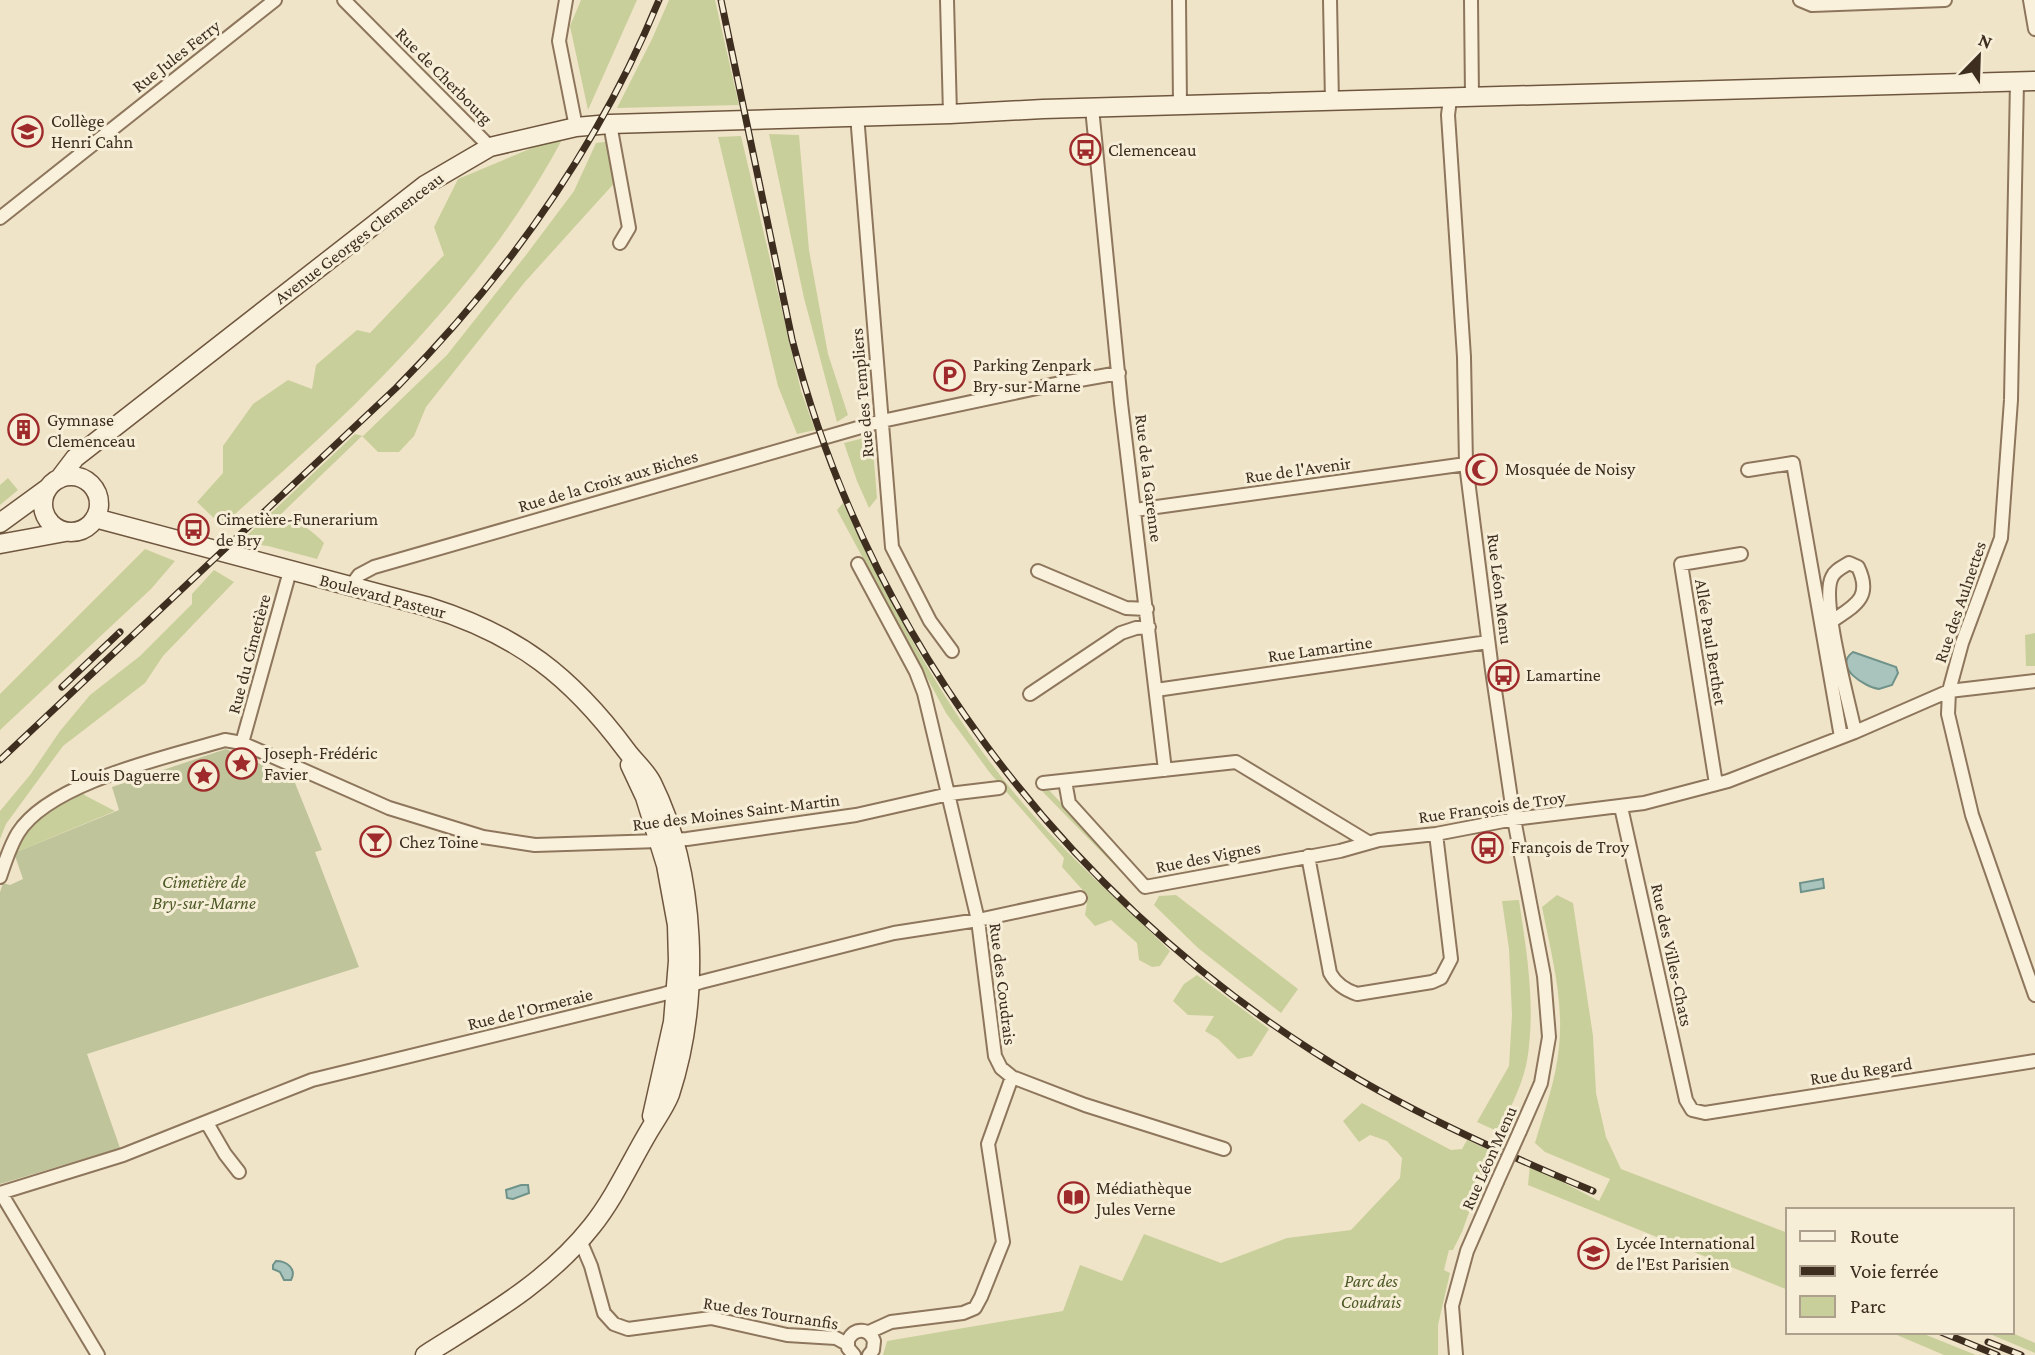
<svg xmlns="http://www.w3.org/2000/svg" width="2035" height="1355" font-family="'Crimson Pro',serif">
  <rect width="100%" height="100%" fill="#f0e4c8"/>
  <path fill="#c9cf9b" d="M581 0H637L588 110 570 26Z
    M669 0H715L739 105 617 108 652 39Z
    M565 134C515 230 444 315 367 392 321 439 270 482 222 526L197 502 223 473V446L253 404 288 380 312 389 316 365 357 330 370 333 444 255 434 227 458 179Z
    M769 134 799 135 809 250 828 354 848 415 837 422 804 298Z
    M741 136 801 391 815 430 797 434 778 386 718 137Z
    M612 141 618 179 524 283 426 407 414 436 399 452H378L362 436 280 515C297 521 311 529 324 543L317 559 268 546 240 542 355 434 363 436 447 355 526 255 574 191 596 143Z
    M872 436 877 498 869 508 857 481 844 443Z
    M8 478 18 490 0 505V485Z
    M843 503C895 614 952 724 1034 816 1075 863 1126 907 1170 951L1160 966 1152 967 1139 960 1137 943 1111 920 1095 926 1085 915 1088 896 1062 867 1064 858 990 773 946 713 837 510Z
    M145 549 175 561 151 589 0 730V694Z
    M214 570 234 582 163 656 145 683 63 746 6 824 0 839V811L30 775 60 731 90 695 140 656 192 604V594Z
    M2035 633V666H2026L2025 635Z
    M77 788 86 796 115 811 14 853 24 829Z
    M1041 790 1050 791 1121 868 1123 874Z
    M1176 895 1298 989 1281 1013 1198 948 1154 905 1159 896Z
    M1557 895 1573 903 1593 1036 1596 1093 1606 1137 1621 1169 1788 1233V1290L1528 1185 1530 1165 1599 1201 1610 1179 1545 1152 1535 1143C1544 1112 1556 1080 1559 1047 1564 1000 1551 953 1542 907Z
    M1519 900C1527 954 1536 1007 1527 1061 1522 1086 1510 1109 1499 1132L1477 1122 1509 1066 1512 1015 1509 949 1502 901Z
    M1197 975 1269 1029 1252 1056 1238 1059 1218 1039 1205 1031 1214 1016 1188 1015 1173 1001 1184 984Z
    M1362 1103 1451 1150 1462 1149 1467 1140 1491 1151 1462 1232 1453 1250H1449L1444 1270 1450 1273 1438 1325V1355H883L887 1341 1063 1311 1080 1265 1122 1281 1144 1234 1221 1263 1287 1238 1351 1230 1400 1178 1402 1158 1387 1141 1370 1135 1359 1142 1343 1121Z
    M1890 1332H1919L1976 1355H1944Z
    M1985 1332H2010L2035 1343V1353Z"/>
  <path fill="#bfc49a" d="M226 749 293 778 322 850 315 852 359 967 87 1054 120 1148 0 1184V892L3 883 10 885 23 879 14 853 119 810 112 787Z"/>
  <path fill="#a9c4bc" stroke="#6f938a" stroke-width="2" d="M1853 652 1896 667 1898 673 1892 685 1879 689C1865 687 1832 667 1853 652Z
    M1823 879 1824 888 1801 892 1800 883Z
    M521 1185H528L529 1193 513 1199 507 1198 506 1190Z
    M276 1261C287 1261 297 1269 291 1280H284L280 1272 273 1269V1265Z"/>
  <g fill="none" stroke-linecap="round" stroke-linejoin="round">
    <defs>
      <path id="minor" d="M344 0 490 147
        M566 0 559 41 576 127
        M947 0 950 114
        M1179 0 1180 105
        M1330 0 1332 102
        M1471 0 1472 97
        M1800 0 1812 5 1945 0
        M2030 0 2035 29
        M2017 81 2011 400 2001 538 1962 643 1949 691 1948 714 1972 815 2035 995
        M1450 99 1448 115 1464 357 1466 464 1492 670 1514 819 1544 976 1549 1037 1541 1083 1520 1131
        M1092 108 1121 403 1165 770
        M857 115 892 547 930 621 952 651
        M610 124 629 228 620 243
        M0 218 275 0
        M1748 470 1793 463 1841 737
        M1135 510 1466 464
        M858 564 916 672 924 693 978 920 995 1056 1001 1068 1012 1077 1085 1105 1224 1149
        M1038 571 1126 608 1147 609
        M350 587 359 575 374 567 882 421 1051 385 1119 373
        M1832 621C1854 606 1873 598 1858 567L1849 563C1843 567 1835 570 1832 577 1820 599 1849 702 1855 732
        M1156 690 1488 642
        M1030 694 1121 633 1136 628 1149 627
        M242 743 290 571
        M1065 781 1069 803 1145 887 1340 851 1379 840 1436 834 1514 819 1644 803 1728 781 1855 732 1949 691 2035 681
        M1043 783 1236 762 1368 842
        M1716 784 1681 564 1741 554
        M1621 807 1686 1100 1692 1110 1705 1113 2035 1061
        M1308 856 1330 973C1336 984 1345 990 1357 994L1432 982 1441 978 1451 959 1436 834
        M0 877C5 862 10 846 18 833 50 782 168 757 225 740L242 743 389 808 483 837 535 845 659 841 687 839 856 815 949 794 999 788
        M207 1123 225 1154 239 1172
        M0 1193 123 1155 312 1080 664 994 701 982 894 933 978 920 1080 898
        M1 1193 98 1355
        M580 1240 591 1266 604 1313 614 1324 628 1329 711 1318 787 1335 836 1338 847 1344
        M869 1332 891 1322 963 1313 975 1308 981 1297 1003 1242 988 1144 1012 1077
        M854 1355 848 1348V1340C855 1327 869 1328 874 1341L873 1350 869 1355
        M1456 1355 1452 1306 1467 1251 1497 1182"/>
      <path id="secondary" d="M43 504a28 28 0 1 1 56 0a28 28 0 1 1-56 0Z
        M59 479 75 458 425 185 490 147 576 127 610 124 950 114 1043 109 2035 81
        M95 518 429 607C518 635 571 676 626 750 634 761 646 771 652 783 697 874 701 999 670 1094 665 1107 656 1119 649 1131 630 1163 615 1197 592 1226 547 1283 485 1317 425 1355
        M0 523 48 488
        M0 544 65 532
        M630 765 645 797 666 865 677 925 678 961 673 1022 652 1116"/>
    </defs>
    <use href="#minor" stroke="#8d765c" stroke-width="16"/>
    <use href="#secondary" stroke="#6f573f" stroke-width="21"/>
    <use href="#minor" stroke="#faf1dc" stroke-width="12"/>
    <use href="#secondary" stroke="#faf1dc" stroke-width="18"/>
    <defs>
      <path id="rail" d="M721 0 792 339C866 631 1060 890 1314 1052 1401 1108 1497 1151 1593 1191
        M62 687 120 632
        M0 760 396 388C507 276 599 146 659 0
        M1941 1332 1997 1355
        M1988 1342 2021 1355"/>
    </defs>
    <use href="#rail" stroke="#3d2e20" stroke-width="7"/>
    <use href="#rail" stroke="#f7eed8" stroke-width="4.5" stroke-dasharray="13" stroke-linecap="butt"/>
    <defs>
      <path id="minor-bridge" d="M1497 1182 1520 1131"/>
    </defs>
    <use href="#minor-bridge" stroke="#8d765c" stroke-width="16" stroke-linecap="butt"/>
    <use href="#minor-bridge" stroke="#faf1dc" stroke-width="12"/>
  </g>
  <defs>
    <symbol id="school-ring" viewBox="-11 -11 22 22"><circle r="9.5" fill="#f7eed8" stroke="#9e2a2b" stroke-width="1.5"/><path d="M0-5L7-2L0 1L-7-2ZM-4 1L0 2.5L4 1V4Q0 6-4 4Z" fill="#9e2a2b"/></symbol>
    <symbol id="bus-ring" viewBox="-11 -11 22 22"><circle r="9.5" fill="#f7eed8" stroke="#9e2a2b" stroke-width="1.5"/><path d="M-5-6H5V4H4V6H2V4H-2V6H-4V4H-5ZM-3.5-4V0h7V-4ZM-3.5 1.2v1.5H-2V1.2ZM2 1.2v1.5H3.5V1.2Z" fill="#9e2a2b"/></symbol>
    <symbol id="parking-ring" viewBox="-11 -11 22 22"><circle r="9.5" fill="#f7eed8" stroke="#9e2a2b" stroke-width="1.5"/><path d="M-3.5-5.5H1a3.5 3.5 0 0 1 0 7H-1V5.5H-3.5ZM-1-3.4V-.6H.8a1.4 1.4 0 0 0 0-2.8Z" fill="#9e2a2b"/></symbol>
    <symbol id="building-ring" viewBox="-11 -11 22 22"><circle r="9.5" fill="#f7eed8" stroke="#9e2a2b" stroke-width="1.5"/><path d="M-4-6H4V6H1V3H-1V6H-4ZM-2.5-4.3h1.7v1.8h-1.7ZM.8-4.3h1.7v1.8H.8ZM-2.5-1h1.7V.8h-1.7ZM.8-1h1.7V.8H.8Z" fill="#9e2a2b"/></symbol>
    <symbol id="mosque-ring" viewBox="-11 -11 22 22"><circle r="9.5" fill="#f7eed8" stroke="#9e2a2b" stroke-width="1.5"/><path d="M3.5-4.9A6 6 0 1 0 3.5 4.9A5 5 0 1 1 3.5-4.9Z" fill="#9e2a2b"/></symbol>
    <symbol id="sight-ring" viewBox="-11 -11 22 22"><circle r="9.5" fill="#f7eed8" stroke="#9e2a2b" stroke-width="1.5"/><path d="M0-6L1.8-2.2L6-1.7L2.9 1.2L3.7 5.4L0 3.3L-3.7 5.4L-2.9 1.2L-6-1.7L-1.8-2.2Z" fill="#9e2a2b"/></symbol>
    <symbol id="bar-ring" viewBox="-11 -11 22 22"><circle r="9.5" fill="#f7eed8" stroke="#9e2a2b" stroke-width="1.5"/><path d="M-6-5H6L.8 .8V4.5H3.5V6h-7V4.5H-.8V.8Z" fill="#9e2a2b"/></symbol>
    <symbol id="library-ring" viewBox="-11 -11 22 22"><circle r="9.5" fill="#f7eed8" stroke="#9e2a2b" stroke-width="1.5"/><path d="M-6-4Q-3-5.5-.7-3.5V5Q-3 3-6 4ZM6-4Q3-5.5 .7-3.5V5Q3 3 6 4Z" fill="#9e2a2b"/></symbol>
  </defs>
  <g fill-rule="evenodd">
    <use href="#school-ring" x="10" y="114" width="35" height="35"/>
    <use href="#bus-ring" x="1068" y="132" width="35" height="35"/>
    <use href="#parking-ring" x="932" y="358" width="35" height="35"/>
    <use href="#building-ring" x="6" y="412" width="35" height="35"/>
    <use href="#mosque-ring" x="1464" y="452" width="35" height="35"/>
    <use href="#bus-ring" x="176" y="512" width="35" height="35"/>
    <use href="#bus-ring" x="1486" y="658" width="35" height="35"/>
    <use href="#sight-ring" x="224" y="746" width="35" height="35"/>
    <use href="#sight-ring" x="186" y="758" width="35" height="35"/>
    <use href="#bar-ring" x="358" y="824" width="35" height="35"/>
    <use href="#bus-ring" x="1470" y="830" width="35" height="35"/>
    <use href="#library-ring" x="1056" y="1180" width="35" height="35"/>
    <use href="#school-ring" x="1576" y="1236" width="35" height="35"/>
  </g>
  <g text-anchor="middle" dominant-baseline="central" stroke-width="6" stroke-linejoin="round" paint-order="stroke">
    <g font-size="18" fill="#3d2e20" stroke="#f7eed8">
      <text transform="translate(176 56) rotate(-38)">Rue Jules Ferry</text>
      <text transform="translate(444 76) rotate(45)">Rue de Cherbourg</text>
      <text transform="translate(359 238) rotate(-37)">Avenue Georges Clemenceau</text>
      <text transform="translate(862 393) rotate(-95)">Rue des Templiers</text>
      <text transform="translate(1298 470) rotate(-8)">Rue de l'Avenir</text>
      <text transform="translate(1149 478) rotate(83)">Rue de la Garenne</text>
      <text transform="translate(608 481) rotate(-16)">Rue de la Croix aux Biches</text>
      <text transform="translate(1500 589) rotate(83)">Rue Léon Menu</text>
      <text transform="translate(383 596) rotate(15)">Boulevard Pasteur</text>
      <text transform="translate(1960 602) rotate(-71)">Rue des Aulnettes</text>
      <text transform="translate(1711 642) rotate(81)">Allée Paul Berthet</text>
      <text transform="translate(1320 649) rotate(-8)">Rue Lamartine</text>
      <text transform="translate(249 654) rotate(-75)">Rue du Cimetière</text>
      <text transform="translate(1492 807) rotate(-8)">Rue François de Troy</text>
      <text transform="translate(736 812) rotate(-7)">Rue des Moines Saint-Martin</text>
      <text transform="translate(1208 857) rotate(-11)">Rue des Vignes</text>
      <text transform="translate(1672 955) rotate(78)">Rue des Villes-Chats</text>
      <text transform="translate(1003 984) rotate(83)">Rue des Coudrais</text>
      <text transform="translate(530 1009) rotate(-14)">Rue de l'Ormeraie</text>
      <text transform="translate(1861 1071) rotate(-9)">Rue du Regard</text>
      <text transform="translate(1489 1158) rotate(-66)">Rue Léon Menu</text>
      <text transform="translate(771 1313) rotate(9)">Rue des Tournanfis</text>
    </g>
    <g font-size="18" fill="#3d2e20" stroke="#f7eed8" text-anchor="start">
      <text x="51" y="121">Collège<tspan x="51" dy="21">Henri Cahn</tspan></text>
      <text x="1108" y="150">Clemenceau</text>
      <text x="973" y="365">Parking Zenpark<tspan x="973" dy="21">Bry-sur-Marne</tspan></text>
      <text x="47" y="420">Gymnase<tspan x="47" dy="21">Clemenceau</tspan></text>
      <text x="1505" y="469">Mosquée de Noisy</text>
      <text x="216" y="519">Cimetière-Funerarium<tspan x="216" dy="21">de Bry</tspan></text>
      <text x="1526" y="675">Lamartine</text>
      <text x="264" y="753">Joseph-Frédéric<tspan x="264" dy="21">Favier</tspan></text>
      <text x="180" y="775" text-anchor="end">Louis Daguerre</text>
      <text x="399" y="842">Chez Toine</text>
      <text x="1511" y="847">François de Troy</text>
      <text x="1096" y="1188">Médiathèque<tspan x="1096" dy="21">Jules Verne</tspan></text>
      <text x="1616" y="1243">Lycée International<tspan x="1616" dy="21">de l'Est Parisien</tspan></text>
    </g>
    <g font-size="18" font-style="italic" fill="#4d5a26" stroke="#f7eed8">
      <text x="204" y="882">Cimetière de<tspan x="204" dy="21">Bry-sur-Marne</tspan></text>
      <text x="1371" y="1281">Parc des<tspan x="1371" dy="21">Coudrais</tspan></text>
    </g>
  </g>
  <rect x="1786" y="1208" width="228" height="126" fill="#f7eed8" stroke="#ada18e" stroke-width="2"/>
  <rect x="1800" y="1231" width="35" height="10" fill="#faf1dc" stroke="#ada18e" stroke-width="2"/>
  <text x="1850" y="1243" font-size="21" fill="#3d2e20">Route</text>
  <rect x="1800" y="1266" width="35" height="10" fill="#3d2e20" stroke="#ada18e" stroke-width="2"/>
  <text x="1850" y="1278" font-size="21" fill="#3d2e20">Voie ferrée</text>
  <rect x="1800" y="1296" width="35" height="21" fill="#c9cf9b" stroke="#ada18e" stroke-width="2"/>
  <text x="1850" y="1313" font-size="21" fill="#3d2e20">Parc</text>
  <g transform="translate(1979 56) rotate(23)" stroke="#f7eed8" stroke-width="5" paint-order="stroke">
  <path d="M0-5L12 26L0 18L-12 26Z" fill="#3d2e20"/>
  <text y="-10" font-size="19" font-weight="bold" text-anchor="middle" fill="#3d2e20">N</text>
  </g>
</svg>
